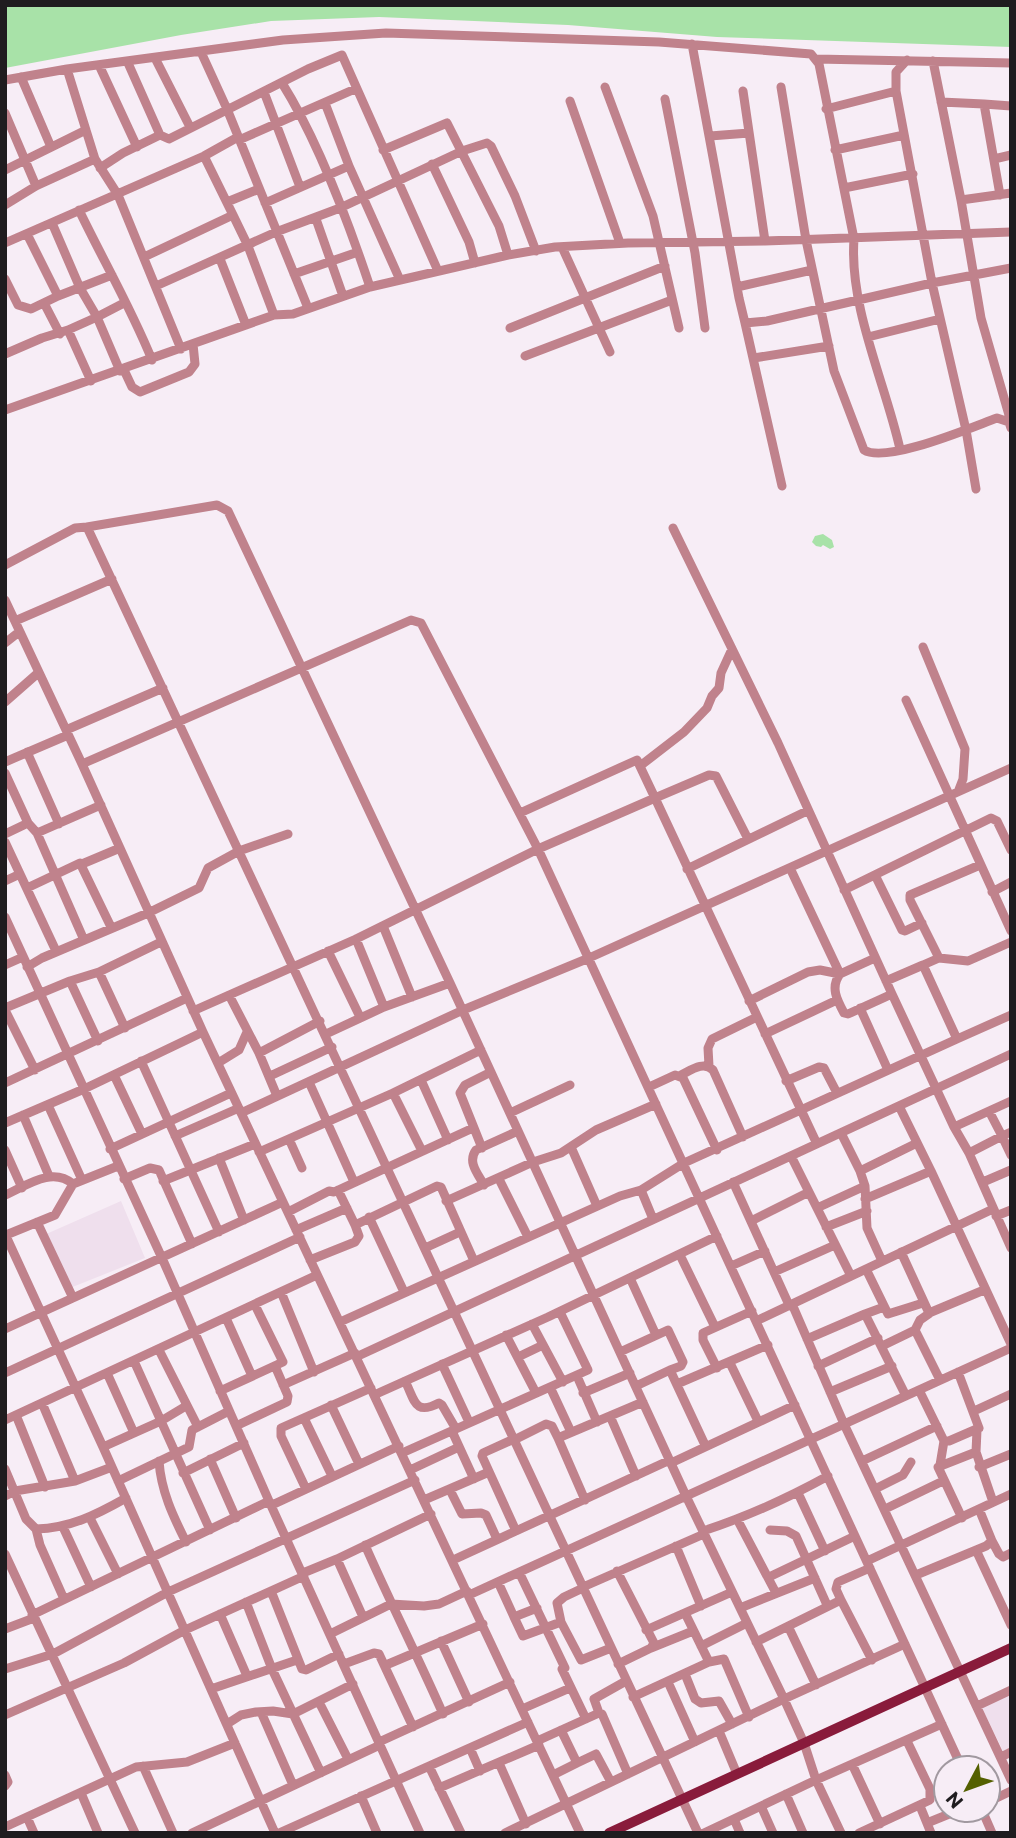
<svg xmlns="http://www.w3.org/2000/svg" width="1016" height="1838" font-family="Commissioner,sans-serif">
  <rect width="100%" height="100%" fill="#f7edf6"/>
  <path fill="#efdfed" d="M121 1201 145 1258 70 1288 44 1235Z
    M1011 1691V1748L1003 1751 981 1706Z"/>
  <path fill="#a8e2a8" d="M5 5H1011V47L717 37 568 25 379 17 271 21 181 35 5 68Z
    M823 534 832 540 834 547 830 549 823 545 821 547 816 546 812 542 815 536Z"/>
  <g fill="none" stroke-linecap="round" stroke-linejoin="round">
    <path stroke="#c0828c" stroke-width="9" d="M692 44 739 298 745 323 767 321 932 283 1011 268
      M201 52 227 109 308 308
      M155 58 190 127
      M816 59 1011 63
      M907 60 896 72V91L932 283 966 430 976 489
      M933 61 961 200 981 318 1011 422
      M128 63 160 135 169 139 308 69 342 55 438 271
      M99 65 137 147
      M67 69 95 159 118 195 181 349
      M21 77 51 147
      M5 80 67 69 283 40 386 33 659 42 811 54 819 64 854 239C849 308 885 382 900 449
      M282 83C319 142 348 221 370 287
      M605 87 653 216 679 328
      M781 87 806 240 834 371 864 450C886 464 972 427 997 418L1009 422 1011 428
      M743 91 765 241
      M264 92 300 187
      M665 99 695 253 705 328
      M570 101 620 243
      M941 102 984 104 1000 195
      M325 103 349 166
      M984 104 1011 106
      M826 109 896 91
      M5 113 36 186
      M710 136 749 133
      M239 140 355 89
      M383 150 447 123 499 226 508 255
      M835 150 904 135
      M994 159 1011 155
      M432 164 469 242 475 263
      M100 168 123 153 160 135
      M5 170 86 130
      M844 188 913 174
      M961 200 1011 193
      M227 202 259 189
      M265 203 349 166 400 280
      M5 205 36 186 95 159
      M79 210C103 260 131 308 152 360
      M233 215 248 246 274 315
      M316 219 343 296
      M52 223 80 288 97 317 124 303
      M27 234 58 296
      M5 243 204 156 238 137
      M562 247 610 352
      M144 257 233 215 204 156
      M220 259 246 325
      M294 274 358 252
      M5 279 18 305 31 309 58 296 112 275
      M156 286 276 232 340 208 462 151 487 143 491 146 515 196 536 251
      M737 287 812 270
      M44 303 60 334
      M745 323 782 486
      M510 328 665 266
      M68 330 97 317 120 371
      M868 337 940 319
      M5 354 42 338 68 330 91 381
      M525 356 672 300
      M754 358 829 346
      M124 370 132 387 140 392 189 372 195 364 193 344
      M5 410 274 315 293 314 370 287 508 255 555 247 628 243 765 241 1011 232
      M87 527 217 505 228 511 450 983 686 1496 784 1699 804 1743 816 1780 841 1833
      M673 528 778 743 892 994 954 1127 969 1153 1011 1248
      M5 565 75 528 87 527 698 1833
      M5 600 82 764 203 1032 580 1833
      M15 621 112 579
      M5 643 19 632
      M923 647 965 749 963 779 958 792
      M906 700 1011 931
      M5 702 38 673
      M66 730 163 688
      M27 752 59 824
      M5 762 68 735
      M82 764 411 620 421 623 538 849 962 1768
      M640 766 684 732 707 708 712 696 719 688 721 673 732 649
      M5 773 28 823 37 833 84 940
      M520 813 637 760 655 798 709 775 716 776 748 839
      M37 833 101 805
      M5 834 28 823
      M5 842 56 951
      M82 864 120 848
      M790 868 840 974C830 987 837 1000 844 1013L848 1014 892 994
      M687 869 807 811
      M875 875 902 930 905 931 922 923
      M5 881 20 874
      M27 888 80 863 111 927
      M844 890 991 818 997 821 1011 850
      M992 892 1011 882
      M5 917 162 1258 269 1501 420 1833
      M383 926 412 997
      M356 939 384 1007
      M328 951 360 1017
      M939 958 968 961 1011 942
      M5 965 23 957
      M923 965 939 958 910 900V895L980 865
      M27 967 42 958 148 913 199 888 208 868 239 851 288 834
      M99 972 125 1028
      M70 981 98 1041
      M229 995 259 1053 277 1096
      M749 1001 808 972 820 970 840 974 875 958
      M5 1008 70 981 99 972 161 942
      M860 1008 888 1070
      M5 1010 35 1070
      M193 1011 356 939 538 849 655 798 817 1144
      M326 1034 384 1007 450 983
      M765 1034 837 1000
      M957 1039 1011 1015
      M259 1053 320 1021
      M141 1061 219 1232
      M218 1063 239 1050 247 1032
      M709 1066 708 1048 712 1039 757 1017
      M114 1075 142 1134
      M270 1076 332 1047
      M679 1076C690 1071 703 1060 713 1070L743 1137
      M421 1080 448 1140
      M786 1081 819 1067 824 1068 837 1093
      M309 1082 354 1182
      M5 1083 187 998
      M649 1087 675 1075 683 1078 717 1150
      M393 1093 422 1151
      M48 1105 82 1180
      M899 1106 931 1171 1011 1344
      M989 1111 1011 1101
      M241 1113 463 1010 589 958 1011 768
      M510 1113 570 1085
      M23 1115 49 1176
      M5 1123 84 1089 203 1032
      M954 1127 989 1111 1002 1136 1011 1132
      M841 1133 860 1171 865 1186 867 1228 882 1261
      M175 1136 239 1108
      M289 1139 302 1168
      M571 1147 597 1206
      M482 1148 460 1093 465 1085 491 1072
      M110 1149 231 1093
      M5 1150 22 1188
      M259 1152 393 1093 481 1050
      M969 1153 1002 1136 1011 1155
      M791 1156 851 1276
      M219 1158 244 1220
      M860 1171 917 1143
      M124 1179 150 1168 159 1170 192 1244
      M499 1179 528 1237
      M163 1181 255 1144
      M733 1182 789 1305
      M983 1182 1011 1170
      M484 1185C478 1174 467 1162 476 1150L518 1131
      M338 1190 355 1225 437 1186 441 1187 474 1261
      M641 1190 684 1163 957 1039 923 965 886 981
      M5 1195C26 1186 52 1166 73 1184
      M865 1199 931 1171
      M446 1201 533 1162 561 1153 596 1130 656 1104
      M817 1208 865 1186
      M288 1212 329 1191 334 1192 473 1128
      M996 1216 1011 1210
      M369 1217 404 1292
      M751 1221 809 1192
      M37 1222 73 1298
      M826 1227 867 1211
      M296 1230 347 1208
      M5 1234 103 1447 275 1833
      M6 1235 55 1215 73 1184 118 1166
      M425 1248 460 1232
      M901 1252 929 1313 984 1290
      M680 1255 715 1327
      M310 1260 355 1242 359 1236 355 1225
      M731 1266 765 1251
      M866 1269 888 1314 923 1303
      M774 1272 835 1245
      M630 1278 656 1335
      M281 1292 314 1372
      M792 1304 844 1424 1011 1780
      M930 1313 920 1320 915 1330 940 1380
      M865 1314 884 1307
      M226 1318 252 1376
      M756 1321 993 1209
      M340 1322 620 1196 641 1190 653 1219
      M532 1324 563 1382
      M5 1329 283 1202
      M506 1335 536 1393
      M807 1339 865 1314 906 1396
      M882 1346 915 1330
      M159 1350 198 1427
      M620 1352 668 1330 683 1362 681 1366 670 1370
      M356 1357 1011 1054
      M518 1357 543 1345
      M134 1361 210 1530
      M730 1363 758 1421
      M442 1364 469 1422
      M818 1366 878 1338
      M717 1368 703 1340V1333L752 1311
      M5 1373 300 1237
      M107 1373 134 1433
      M577 1376 597 1422
      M405 1381C415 1400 414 1416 439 1403L442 1405 456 1429
      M677 1384 768 1345
      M283 1385 355 1353
      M636 1386 670 1370 705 1445
      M550 1387 571 1432
      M919 1390 944 1441 940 1465
      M220 1391 283 1362 255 1305
      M830 1392 892 1366
      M583 1393 630 1373
      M374 1395 548 1317 717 1236
      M42 1403 75 1481
      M331 1405 359 1464
      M974 1411 1011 1394
      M16 1415 45 1487
      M610 1416 636 1476
      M304 1418 332 1476
      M5 1420 317 1275
      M236 1426 287 1402 288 1396 275 1366
      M977 1430 976 1452 993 1502
      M452 1431 474 1479
      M514 1439 483 1453 482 1456 516 1531
      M514 1440 546 1424 552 1426 558 1438
      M944 1441H949L979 1428 958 1372
      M103 1447 161 1421 186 1406
      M402 1453 588 1370 560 1312
      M210 1459 236 1518
      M159 1461C161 1491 173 1516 186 1542
      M862 1461 937 1426
      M671 1463 795 1405
      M979 1467 1011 1454
      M5 1469 26 1519 36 1529C70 1528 96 1515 126 1498
      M410 1470 459 1447
      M183 1473 244 1443
      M118 1481 189 1447 192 1430 229 1411
      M306 1489 281 1436V1428L371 1388
      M875 1489 903 1475 911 1462
      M450 1490 462 1514 481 1513 486 1515 497 1539
      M798 1493 825 1551
      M5 1496 15 1491 75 1481 112 1467
      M424 1500 489 1472
      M585 1500 558 1438 643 1402
      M272 1505 399 1446
      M885 1509 943 1481
      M90 1518 118 1574
      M962 1518 938 1467 976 1452
      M737 1519 776 1593
      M63 1527 91 1587
      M36 1529 40 1545 64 1599
      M770 1530 787 1531 796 1536 827 1605
      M703 1531C746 1517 788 1498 828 1476
      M992 1541 999 1554 1003 1557 1011 1553
      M365 1545C390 1602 418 1657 443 1714
      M676 1546 701 1606
      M976 1550 1011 1625
      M5 1554 135 1833
      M337 1559 363 1617
      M453 1560 670 1460
      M867 1561 1011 1494
      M617 1571 654 1643 651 1648 618 1664
      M519 1572 565 1668 562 1669 586 1719
      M303 1573 337 1559 431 1514
      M916 1575 986 1546 992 1541 979 1509
      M769 1577 855 1536
      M498 1582 514 1617
      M583 1587 704 1534
      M583 1588 564 1597 557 1603 561 1622 581 1660 611 1648
      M271 1591 302 1669 306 1670 339 1654
      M469 1595 1011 1348
      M841 1600 836 1589 838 1582 870 1568
      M246 1602 272 1669 321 1773
      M537 1608 514 1617 523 1636 561 1622
      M740 1608 815 1578
      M685 1613 709 1662 724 1659 749 1717
      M220 1614 247 1676
      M32 1615 269 1501
      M788 1626 816 1685
      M5 1629 34 1618
      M646 1630 732 1592
      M330 1634 391 1604 424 1606 439 1604 467 1591
      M441 1641 469 1702
      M756 1642 841 1600 872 1660
      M701 1646 747 1623
      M651 1648 693 1631
      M344 1664 374 1653 379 1654 413 1727
      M386 1665 483 1624
      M5 1669 53 1654 168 1592 415 1480
      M685 1674 695 1699 701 1703 719 1701 732 1724
      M668 1682 695 1742
      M211 1689 297 1660
      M633 1697 709 1662
      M319 1702 348 1759
      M977 1706 1011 1690
      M522 1709 570 1688
      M261 1712 293 1785
      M599 1713 602 1714 628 1774
      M5 1715 124 1663 185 1630 304 1576
      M227 1724 241 1715 256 1712 273 1711 293 1714 353 1684
      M561 1730 577 1763 596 1754 611 1782
      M719 1731 737 1774
      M537 1741 599 1713 594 1699 626 1681
      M379 1742 510 1682
      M470 1748 480 1771
      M1001 1757 1011 1752
      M499 1763 526 1824
      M852 1764 880 1824
      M143 1766 173 1833
      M429 1766 461 1833
      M5 1775 8 1782 5 1786
      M553 1775 577 1763
      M439 1788 539 1745
      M81 1793 98 1833
      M786 1794 803 1833
      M361 1796 377 1833
      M988 1802 1011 1791
      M761 1806 773 1833
      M920 1806 931 1833
      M982 1810 992 1833
      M27 1817 34 1833
      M734 1819 740 1833
      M927 1823 959 1810
      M5 1827 136 1767 187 1762 235 1743
      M192 1833 380 1745
      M279 1833 528 1722
      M505 1833 784 1699 905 1644
      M704 1833 816 1780 942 1724
      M859 1833 930 1800V1789L907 1741"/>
    <path stroke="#891b3b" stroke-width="10" d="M609 1833 1011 1648"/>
  </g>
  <rect width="1016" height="1838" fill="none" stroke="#1f1c1f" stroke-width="14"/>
  <g transform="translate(967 1789) rotate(229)"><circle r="33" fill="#f7edf6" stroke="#a199a0" stroke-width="2"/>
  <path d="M0-5L12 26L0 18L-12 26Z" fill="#546000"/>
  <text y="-10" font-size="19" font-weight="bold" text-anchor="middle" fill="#1f1c1f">N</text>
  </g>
</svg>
